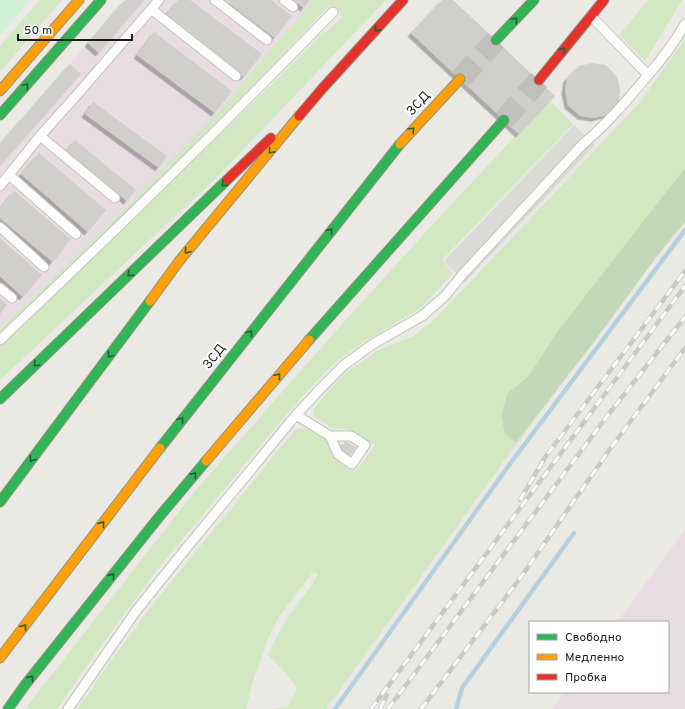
<svg xmlns="http://www.w3.org/2000/svg" width="685" height="709" font-family="Overpass,sans-serif">
  <defs>
    <filter id="shadow"><feDropShadow dx="-3.5" dy="3.5" stdDeviation="0" flood-color="#0004"/></filter>
  </defs>
  <rect width="100%" height="100%" fill="#eae9e4"/>
  <path fill="#e8dde2" d="M126 0H313L216 114 128 205 0 328V144Z
    M685 530V709H552L565 692H668V622H617Z"/>
  <path fill="#d2e8c2" d="M40 0H62L0 72V46Z
    M313 0H386L216 178 0 380V347L265 91 325 31 326 32 343 17 330 5 218 122 105 234 0 334V329L128 205 216 114Z
    M648 0H682L645 61 619 35Z
    M685 39V219L501 465 326 709H272L288 707 297 688 281 668 268 655C275 639 283 624 293 610 302 597 311 588 318 574L313 572 279 617 269 636 253 681 246 709H78L112 659 153 604 295 430C306 424 318 435 327 440L332 456 356 471 375 445 355 432 345 429H335L316 418 313 414 315 408 342 376 375 352 413 336 431 323 442 312 640 102Z
    M549 100 573 124 442 260 453 273 422 307 353 349 331 366 290 410 156 571 96 653 57 709H25L196 490 334 333 446 210Z"/>
  <path fill="#c1d8b9" d="M685 168V222L654 260 594 342 516 442 505 434 501 415 508 393 528 377 558 331Z"/>
  <path fill="#d1f1d5" d="M0 0H30L0 35Z"/>
  <path fill="#dadad7" d="M574 125 595 145 465 282 444 261Z"/>
  <g fill="none" stroke-linecap="round" stroke-linejoin="round">
    <path stroke="#b7d0dd" stroke-width="4.5" d="M335 709 507 468 685 230
      M456 709 462 688 574 533"/>
  </g>
  <path fill="#d0cfcb" filter="url(#shadow)" d="M125 0H144L99 53 88 43Z
    M178 0H190L262 54 244 77 165 17Z
    M225 0H271L292 16 275 38Z
    M294 0H310L304 8Z
    M442 0H453L555 96 519 134 411 33Z
    M154 32 232 91 215 113 137 55Z
    M592 63 606 65 617 77 620 90 619 103 607 115 594 118 581 116 568 105 565 91 567 78 579 66Z
    M70 64 81 74 0 166V144Z
    M93 102 167 156 159 168 85 114Z
    M75 140 136 190 127 201 66 151Z
    M39 153 106 210 88 232 21 174Z
    M14 191 71 239 53 262 0 218V208Z
    M0 238 42 275 23 297 0 276Z
    M0 299 7 305 0 314Z
    M345 441 356 447 350 456 340 449Z"/>
  <g fill="none" stroke-linecap="round" stroke-linejoin="round">
    <path stroke="#c1c0bc" stroke-width="22" stroke-dasharray="22 11" stroke-linecap="butt" d="M504 120 539 80"/>
    <path stroke="#c1c0bc" stroke-width="22" stroke-dasharray="22 11" stroke-linecap="butt" d="M460 79 496 40"/>
    <defs>
      <path id="lane" d="M215 0 267 40
        M284 0 293 7
        M151 9 236 76
        M591 16 648 75
        M40 136 115 198
        M9 175 76 234
        M0 186 40 136 76 96 159 0
        M0 227 44 267
        M0 288 12 298
        M0 340C113 233 224 124 333 12
        M296 415 330 436H351L365 445 352 464 338 454 330 436
        M68 709 136 611 184 551 296 415 322 387 344 365 373 344 422 316 445 296 463 274 583 144C608 123 628 99 649 74 662 59 675 42 685 24"/>
      <path id="fast" d="M496 40 534 0
        M0 115 101 0
        M309 340 504 120
        M0 399 227 180
        M160 448 400 144
        M0 502 150 301
        M8 709 25 685 159 517 206 461"/>
      <path id="slow" d="M0 91 79 0
        M400 144 460 79
        M150 301 180 260 299 116
        M206 461 309 340
        M0 658 160 448"/>
      <path id="jam" d="M539 80 604 0
        M299 116 322 89 403 0
        M227 180 271 138"/>
    </defs>
    <use href="#lane" stroke="#c2c2c0" stroke-width="11"/>
    <use href="#fast" stroke="#8f937d" stroke-width="11"/>
    <use href="#slow" stroke="#8f937d" stroke-width="11"/>
    <use href="#jam" stroke="#8f937d" stroke-width="11"/>
    <use href="#lane" stroke="#fcfcfb" stroke-width="9"/>
    <use href="#fast" stroke="#30b455" stroke-width="9"/>
    <use href="#slow" stroke="#ff9f0a" stroke-width="9"/>
    <use href="#jam" stroke="#e5322d" stroke-width="9"/>
    <defs>
      <path id="rail" d="M520 500 546 456 685 271
        M371 709 685 286
        M380 709 387 695
        M388 709 608 415 685 317
        M421 709 521 577 610 449 685 348"/>
    </defs>
    <use href="#rail" stroke="#c9c9c8" stroke-width="4.5"/>
    <use href="#rail" stroke="#fff" stroke-width="3" stroke-dasharray="9" stroke-linecap="butt"/>
  </g>
  <defs><path id="oneway-chevron" d="M-2-3.5L2.5 0L-2 3.5" fill="none" stroke-width="1.6" stroke-linecap="round" stroke-linejoin="round"/></defs>
  <g stroke="#246035">
    <use href="#oneway-chevron" transform="translate(515 20) rotate(-47)"/>
    <use href="#oneway-chevron" transform="translate(377 29) rotate(132)"/>
    <use href="#oneway-chevron" transform="translate(563 50) rotate(-51)"/>
    <use href="#oneway-chevron" transform="translate(26 86) rotate(-49)"/>
    <use href="#oneway-chevron" transform="translate(412 130) rotate(-47)"/>
    <use href="#oneway-chevron" transform="translate(271 151) rotate(130)"/>
    <use href="#oneway-chevron" transform="translate(224 184) rotate(136)"/>
    <use href="#oneway-chevron" transform="translate(330 231) rotate(-52)"/>
    <use href="#oneway-chevron" transform="translate(187 251) rotate(130)"/>
    <use href="#oneway-chevron" transform="translate(130 274) rotate(136)"/>
    <use href="#oneway-chevron" transform="translate(250 333) rotate(-52)"/>
    <use href="#oneway-chevron" transform="translate(110 355) rotate(126)"/>
    <use href="#oneway-chevron" transform="translate(36 364) rotate(136)"/>
    <use href="#oneway-chevron" transform="translate(278 376) rotate(-50)"/>
    <use href="#oneway-chevron" transform="translate(181 420) rotate(-52)"/>
    <use href="#oneway-chevron" transform="translate(32 459) rotate(126)"/>
    <use href="#oneway-chevron" transform="translate(194 475) rotate(-50)"/>
    <use href="#oneway-chevron" transform="translate(102 524) rotate(-53)"/>
    <use href="#oneway-chevron" transform="translate(112 576) rotate(-51)"/>
    <use href="#oneway-chevron" transform="translate(24 627) rotate(-53)"/>
    <use href="#oneway-chevron" transform="translate(31 678) rotate(-51)"/>
  </g>
  <g text-anchor="middle" dominant-baseline="central" stroke-width="4" stroke-linejoin="round" paint-order="stroke">
    <g font-size="13" fill="#1b1b1b" stroke="#fff">
      <text transform="translate(419 104) rotate(-47)">ЗСД</text>
      <text transform="translate(215 357) rotate(-52)">ЗСД</text>
    </g>
  </g>
  <rect x="529" y="621" width="140" height="72" fill="#ffffff" stroke="#a4a4a4"/>
  <rect x="537" y="634" width="20" height="6" fill="#30b455" stroke="#a4a4a4"/>
  <text x="565" y="641" font-size="12" fill="#1b1b1b">Свободно</text>
  <rect x="537" y="654" width="20" height="6" fill="#ff9f0a" stroke="#a4a4a4"/>
  <text x="565" y="661" font-size="12" fill="#1b1b1b">Медленно</text>
  <rect x="537" y="674" width="20" height="6" fill="#e5322d" stroke="#a4a4a4"/>
  <text x="565" y="681" font-size="12" fill="#1b1b1b">Пробка</text>
  <path d="M18 34v6h114v-6" fill="none" stroke="#1b1b1b" stroke-width="2"/>
  <text x="24" y="34" font-size="12" fill="#1b1b1b" stroke="#ffffff" stroke-width="3" paint-order="stroke">50 m</text>
</svg>
